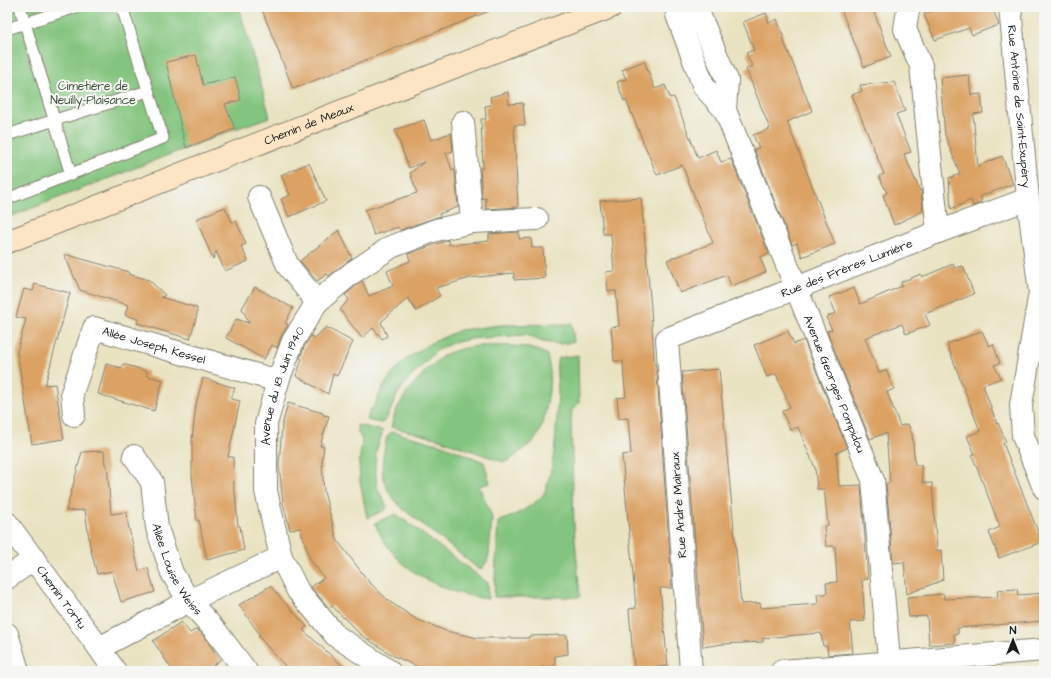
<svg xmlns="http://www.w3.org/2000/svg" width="1051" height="678" font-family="'Architects Daughter',sans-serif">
  <rect width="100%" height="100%" fill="#f6f6f2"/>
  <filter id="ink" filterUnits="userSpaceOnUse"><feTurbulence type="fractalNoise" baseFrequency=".025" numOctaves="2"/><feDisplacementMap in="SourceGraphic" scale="8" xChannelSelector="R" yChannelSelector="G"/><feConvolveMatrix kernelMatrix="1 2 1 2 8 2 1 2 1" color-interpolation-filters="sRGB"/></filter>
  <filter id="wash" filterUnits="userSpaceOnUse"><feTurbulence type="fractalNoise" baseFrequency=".012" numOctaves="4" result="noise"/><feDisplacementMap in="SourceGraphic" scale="16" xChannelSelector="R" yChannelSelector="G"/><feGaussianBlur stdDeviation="0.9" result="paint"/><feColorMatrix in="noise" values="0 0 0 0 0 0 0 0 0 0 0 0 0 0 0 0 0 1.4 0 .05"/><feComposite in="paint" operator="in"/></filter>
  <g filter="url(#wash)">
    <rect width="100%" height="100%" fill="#eae3c2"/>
    <path fill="#83c57e" stroke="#50704d" d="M7 7H239L270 117 235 129 7 218Z
      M572 324 574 342 559 344 543 342 526 335 470 339 450 344 436 351 408 380 398 393 386 420 381 423 367 420 370 409 373 408 382 389 392 374 405 360 429 344 460 330 501 325Z
      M479 346C500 346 528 343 547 355L550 371 549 391 545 415 539 433 534 441 510 460 503 462 439 439 391 427C393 421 394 415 397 409 407 390 425 369 443 356 453 350 467 347 479 346Z
      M578 355 579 403 572 410 571 420 574 526 580 597H494L498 522C513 516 531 508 542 496 545 493 546 488 547 485 557 454 556 423 558 391 558 380 555 369 558 358Z
      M357 425 383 431 376 451 375 467 377 487 387 507 385 510 367 518 360 481 359 464 362 441 358 432Z
      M393 432 442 445 484 462 490 483 479 486 492 517 489 555 487 562 480 570 402 508C378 484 380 468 387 437L390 433Z
      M396 514 488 583V599C441 593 392 569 375 523Z"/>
    <g id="blocks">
      <path fill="#dba263" d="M261 7H496L497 8 293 89Z
        M840 7H872L891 57 864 67Z
        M943 7H992L999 25 972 35 969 28 935 40 924 14Z
        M766 13 769 23 777 19 784 38 783 39 812 111 787 122 835 244 802 257 797 243 792 245 754 149 759 148 753 135 770 129 746 69 752 66 746 53 754 50 743 22Z
        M196 55 203 85 235 77 241 100 225 104 235 129 186 148 166 62Z
        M644 61 655 89 665 85 670 98 674 97 698 158 716 150 721 162 731 159 769 254 760 257 766 272 731 286 727 275 680 293 667 260 713 243 682 165 657 175 626 100 624 101 617 82 626 79 622 70Z
        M969 75 971 95 981 94 983 113 973 114 978 166 1002 156 1013 184 981 196V203L973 206 971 200 951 209 949 178 960 174 945 135 940 78Z
        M894 82 905 111 896 114 911 152 904 154 920 191 921 190 923 211 894 225 883 195 887 193 879 176 884 174 852 95 862 91 860 85Z
        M508 92 509 104 523 103 525 125H514L518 207 486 209V198L482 199 480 168H483L481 119H486L485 106 491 105 490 97Z
        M424 120 431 140 451 133 453 151 446 153 452 170H455L458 207 439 214 440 216 400 230 398 227 374 235 365 210 417 193 410 173 424 162 409 168 395 130Z
        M309 163 326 201 289 217 281 199 290 195 281 175Z
        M641 198 651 308 654 358 657 374 672 588H660L668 666 634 670 629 609 636 608 622 455 631 454 628 418 619 419 617 398 626 397 624 379 623 361H614L611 327 619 326 616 291H608L606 272 614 271 611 234H603L600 201Z
        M225 207 232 222 236 221 241 232 246 244 241 246 248 261 225 271 216 251 213 259 196 219Z
        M339 230 352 258 329 276 327 274 317 281 300 261Z
        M519 232V239L531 238 532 248H543L545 278 514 280V273L470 278 436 288 440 296 416 311 408 298 381 322 387 336 382 339 373 328 362 338 340 310 349 299 345 295 362 281 369 296 393 286 387 271 410 261 408 254 448 240 449 245 489 241V234Z
        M64 254 129 272 128 274 149 280 165 295 161 297 197 308V315L190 339 137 323 138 319 125 315 128 305 80 290Z
        M953 264 955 268 963 266 974 294 925 314 930 325 906 334 902 324 865 338 879 373 886 370 894 389 887 392 900 426 908 424 912 434 915 465H921L923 483H932L937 551 941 550 943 580 907 594 904 562 893 563 886 483H890L886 433 870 439 827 331 832 330 826 317 836 313 829 297 854 288 860 304 902 286 901 282 921 274 922 277Z
        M35 284 70 293 45 385 55 384 64 439 32 444 17 352 26 319 16 317 24 289 33 291Z
        M255 287 293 308 285 323 288 325 281 336 277 348 272 345 264 359 226 338 236 319 249 323 242 308Z
        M326 327 353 342 337 376 333 374 328 394 296 376 302 359 300 358 304 347 311 336 315 338Z
        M788 331 794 344 804 340 847 448 836 453 839 486 861 485 868 579 862 580 865 621 850 622 853 653 828 655 827 646H823L821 633 763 638V642L723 644 703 647 682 372 719 369 741 604 760 603 761 608 818 604 817 594H827L826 583 837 582 835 546H826L824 526 828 525 824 489H817L815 468 798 427 790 430 782 411 790 407 776 374 767 377 754 345Z
        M982 331 989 346 993 344 1000 363 994 365 1001 378 983 385 997 424 998 423 1006 442 1003 443 1042 542 999 558 989 532 1000 527 972 455 975 454 967 436 980 431 947 344Z
        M106 364 122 368 123 364 147 371V376L163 380 154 411 98 394Z
        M203 378 235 388 231 399 240 401 228 457H233L234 492H235L238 526H240L244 550 207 560 199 520 197 521 192 476V440L196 404Z
        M288 403 323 413V415L329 416 320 446H324L322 463 324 492 337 540 369 582 390 602 416 619 446 631 478 638H529V636L567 635 568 654 555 656V667H542V671H427L394 656 361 635 332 606 329 608 311 587 324 578 310 559 300 528 290 530 283 503 279 465 282 426Z
        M104 451 105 465H107L111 514 127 512 128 524 139 571 148 568 155 592 121 602 112 571 97 574 90 546 85 510 66 511 82 452Z
        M270 586 307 627 303 630 348 671H290L285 666 258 636 260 635 239 605Z
        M1017 589 1018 595 1044 593V621L958 628V634H954L955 643 929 645 927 616 909 617 907 597 944 594V599L998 597 997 590Z
        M181 622 190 633 197 629 206 639 220 660 206 671H173L153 641Z"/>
    </g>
  </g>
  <g filter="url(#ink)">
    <use href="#blocks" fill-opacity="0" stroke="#83806f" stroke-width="1"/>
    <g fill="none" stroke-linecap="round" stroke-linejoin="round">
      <defs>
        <path id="service" d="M20 7 71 175
          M7 29 76 7
          M7 135 148 91
          M7 199 163 138 122 7"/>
        <g id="minor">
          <path id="s1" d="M676 7 677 15 704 87 725 110 873 480 890 671"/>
          <path d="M696 7 727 80 725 110"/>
          <path d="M910 7 908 10 905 29 921 66 938 232"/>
          <path id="s2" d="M1010 7 1028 199 1040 292 1021 405 1023 436 1044 488"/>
          <path d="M463 122 472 222"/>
          <path d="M259 197 288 266 317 302"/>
          <path id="s3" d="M74 415 72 393 94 328 278 381"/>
          <path id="s4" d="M134 456 152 482 157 528 172 573 189 601 215 630 246 671"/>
          <path d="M7 578 34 559"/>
          <path d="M7 634 18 671"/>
          <path d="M99 648 189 601 281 557"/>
          <path id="s5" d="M389 671 336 636 298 591 281 557 266 491V424L278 381 293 341 317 302 352 273 391 247 436 230 472 222 537 219"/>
          <path id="s6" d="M691 671 667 339 938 232 1028 199"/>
          <path d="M782 671 1044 650"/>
        </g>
        <g id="tertiary">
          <path id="s7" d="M7 523 99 648 115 671"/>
        </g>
        <g id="secondary">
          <path id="s8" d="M7 242 449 69 611 7"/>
        </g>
      </defs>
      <use href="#service" stroke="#83806f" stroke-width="13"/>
      <use href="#minor" stroke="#83806f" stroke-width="24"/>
      <use href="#tertiary" stroke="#83806f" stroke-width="24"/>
      <use href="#secondary" stroke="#83806f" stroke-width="24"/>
      <use href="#service" stroke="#fff" stroke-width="11"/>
      <use href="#minor" stroke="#fff" stroke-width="22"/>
      <use href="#tertiary" stroke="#fff" stroke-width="22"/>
      <use href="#secondary" stroke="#fce5c4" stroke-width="22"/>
    </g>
  </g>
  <g text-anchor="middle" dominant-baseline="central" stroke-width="4" stroke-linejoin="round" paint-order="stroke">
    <g font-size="12" fill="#40573e" stroke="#f6f6f2">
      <text x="93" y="86">Cimetière de<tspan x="93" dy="14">Neuilly-Plaisance</tspan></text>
    </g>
    <g font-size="12" fill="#1c1c1c" stroke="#f6f6f2">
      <text stroke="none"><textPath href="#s2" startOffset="100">Rue Antoine de Saint-Exupéry</textPath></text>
      <text stroke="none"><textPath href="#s8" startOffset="324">Chemin de Meaux</textPath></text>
      <text stroke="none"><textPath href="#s6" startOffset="526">Rue des Frères Lumière</textPath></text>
      <text stroke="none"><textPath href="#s3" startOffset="153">Allée Joseph Kessel</textPath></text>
      <text stroke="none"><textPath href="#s1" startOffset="411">Avenue Georges Pompidou</textPath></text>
      <text stroke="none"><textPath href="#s5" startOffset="336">Avenue du 18 Juin 1940</textPath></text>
      <text transform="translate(679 505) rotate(-94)">Rue André Malraux</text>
      <text stroke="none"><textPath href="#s4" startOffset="124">Allée Louise Weiss</textPath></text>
      <text stroke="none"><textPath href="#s7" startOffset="92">Chemin Tortu</textPath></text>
    </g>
  </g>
  <rect width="1051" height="678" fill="none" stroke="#f6f6f2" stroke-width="24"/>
  <g transform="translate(1013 640)" stroke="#f6f6f2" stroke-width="3" paint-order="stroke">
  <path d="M0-3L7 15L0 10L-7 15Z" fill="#1c1c1c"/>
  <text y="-6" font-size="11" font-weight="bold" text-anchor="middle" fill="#1c1c1c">N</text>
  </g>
</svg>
